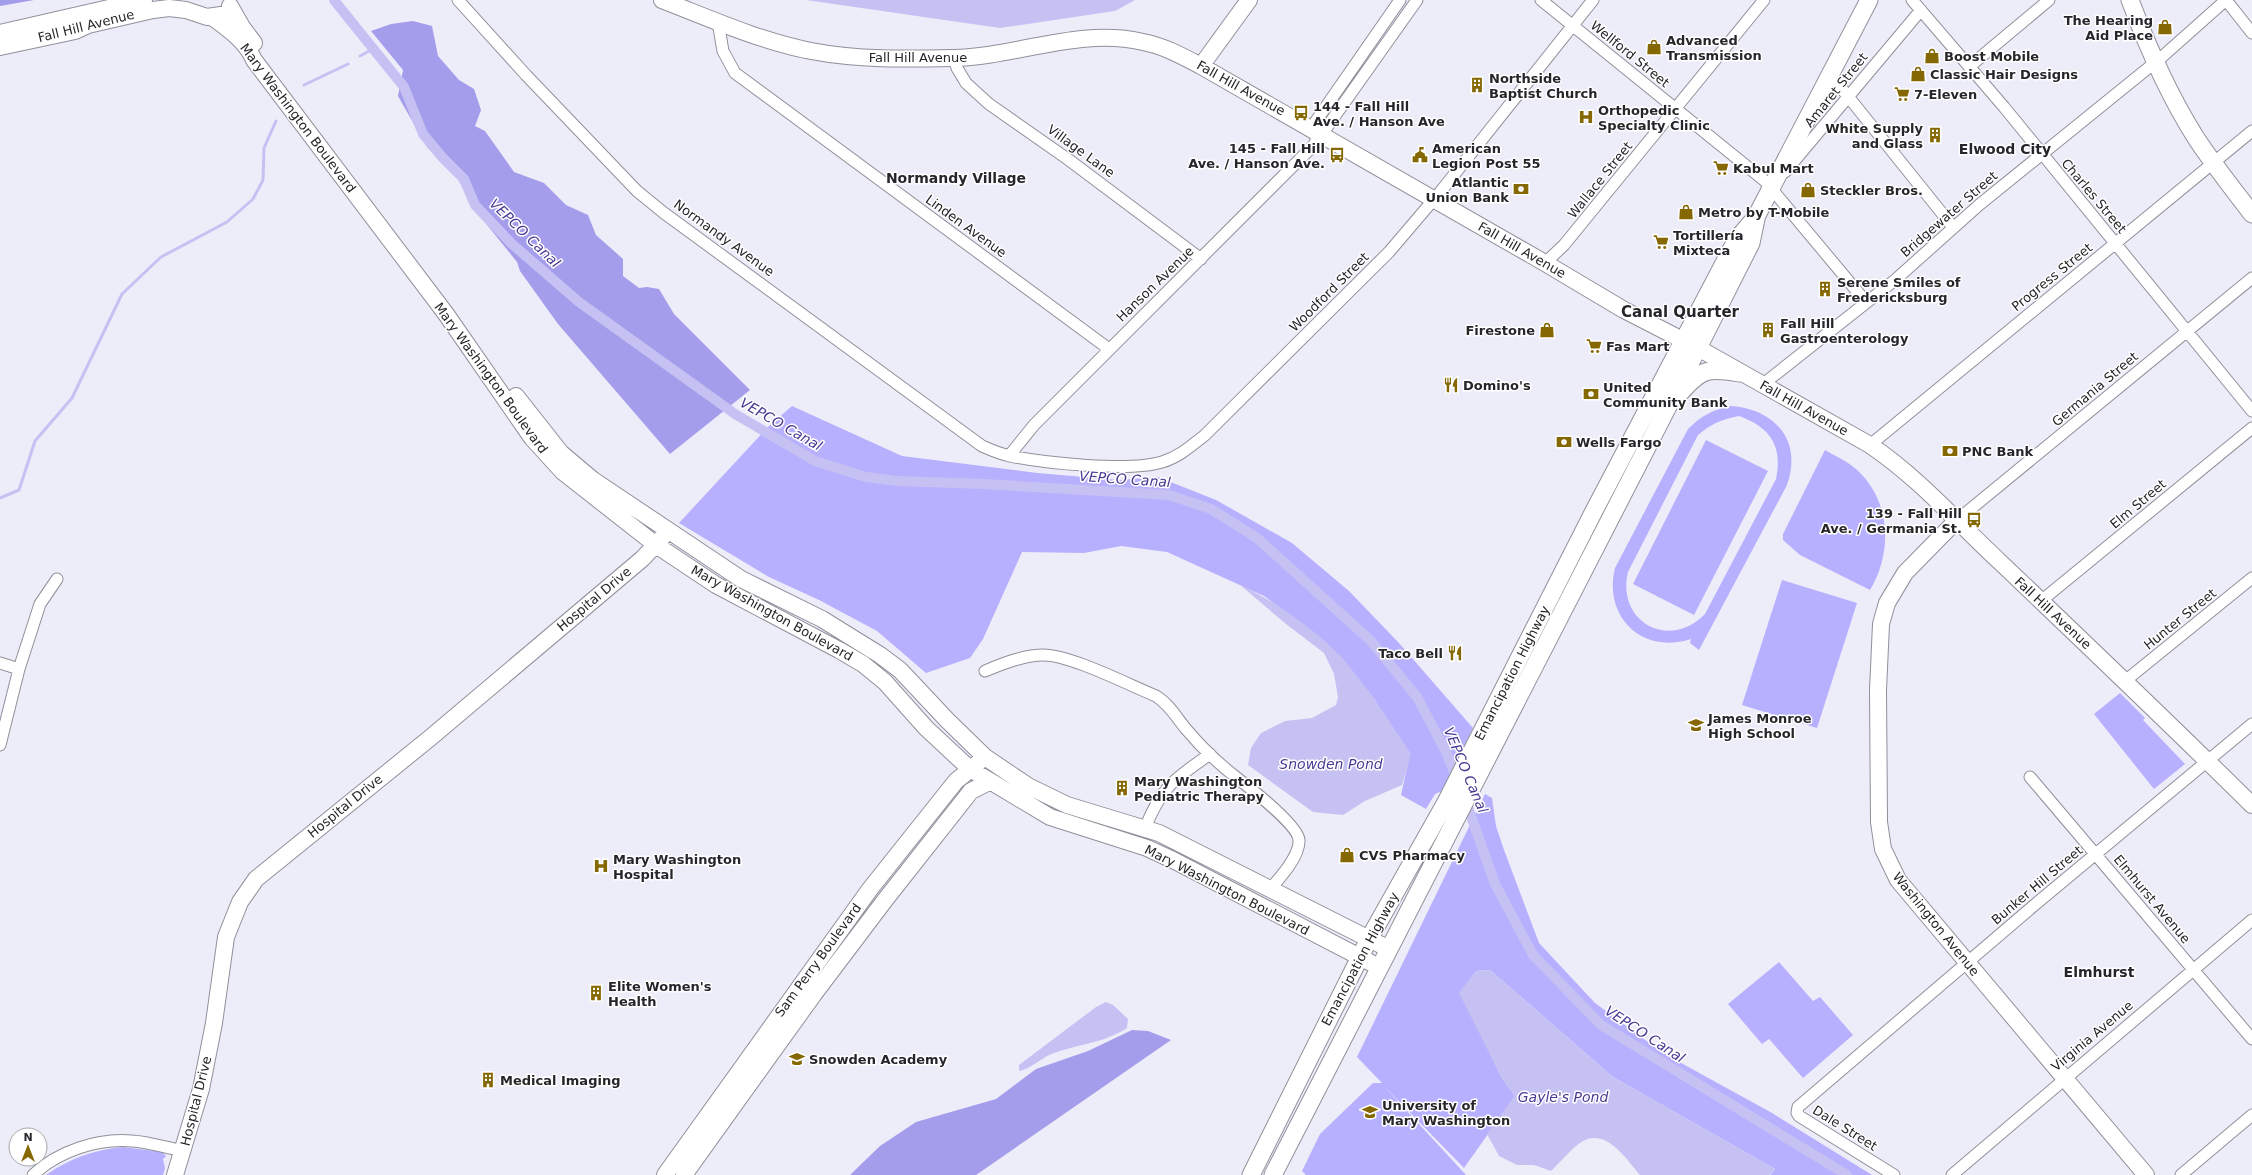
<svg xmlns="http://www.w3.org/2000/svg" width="2252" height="1175" font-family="'DejaVu Sans',sans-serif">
  <rect width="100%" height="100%" fill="#edecf9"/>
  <path fill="#b7b0fe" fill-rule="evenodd" d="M792 406 902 456 1037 473 1119 480 1158 477 1216 500 1292 543 1349 591 1398 642 1473 728 1442 791 1435 794 1426 809 1401 795 1410 754 1374 699 1341 657 1320 638 1264 596 1167 552 1121 546 1084 553 1022 552 983 639 970 658 926 673 877 631 819 600 769 577 679 523 768 427Z
    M1731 406C1774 409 1803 440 1787 485L1699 650 1690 643 1691 639C1642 655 1603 617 1615 568L1688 429C1701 416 1712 410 1731 406ZM1739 416C1770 427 1783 446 1776 479L1705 614C1669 651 1616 622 1628 572L1698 435C1711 424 1722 419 1739 416Z
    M1706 440 1768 471 1694 615 1633 584Z
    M1825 450C1835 456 1847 461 1856 469 1891 500 1893 552 1870 590L1800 555 1783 540V534Z
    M1782 580 1857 603 1817 728 1742 705Z
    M2120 693 2145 718 2143 720 2185 764 2154 789 2094 714Z
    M1485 794 1492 798 1496 826 1504 850 1539 943 1595 1003 1663 1053 1772 1113 1872 1175H1770L1775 1169 1613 1077 1490 970 1476 971 1460 993 1502 1078 1515 1096 1464 1168 1383 1085 1466 1175H1306L1302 1171 1320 1134 1373 1083H1382L1357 1057Z
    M1779 962 1813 1001 1820 997 1853 1035 1803 1078 1769 1039 1762 1044 1728 1004Z
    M123 1147 162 1152 166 1156 163 1159 165 1168 163 1175H46C70 1158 94 1150 123 1147Z"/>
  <path fill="#a49dec" d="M0 0H34L0 6Z
    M413 21 432 26 438 56 459 80 474 89 481 110 475 126 485 131 514 172 544 183 566 205 588 215 596 235 623 259V276L639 288 647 287 659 289 674 314 750 390 670 454 558 324 520 271 517 262 475 210 458 179 427 147 398 96 403 70 371 31 391 24Z
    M1132 1030 1148 1031 1171 1040 976 1175H850L880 1146 916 1122 996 1099 1036 1069 1088 1051Z"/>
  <path fill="#c5c2f3" d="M806 0H1135L1115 11 1000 28Z
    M1239 584C1274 601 1315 629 1341 657 1368 687 1389 721 1411 754L1402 785 1365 801 1343 815 1313 812 1248 765 1251 748 1261 733 1285 721 1312 718 1336 705 1338 697 1334 674 1324 653 1286 624Z
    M1490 970 1613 1077 1775 1169 1769 1175H1640C1627 1160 1607 1128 1583 1141 1572 1147 1561 1162 1551 1171L1534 1165H1517L1499 1156 1487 1134 1515 1096 1502 1078 1459 993 1476 971Z
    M1106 1002 1113 1005 1128 1019 1127 1028C1104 1043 1079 1044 1054 1053 1042 1057 1031 1069 1019 1071V1065L1096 1007Z"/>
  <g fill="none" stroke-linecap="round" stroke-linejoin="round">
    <path stroke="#c5c2f3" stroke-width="3" d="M360 56 373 49
      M304 85 348 64
      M0 498 19 490 35 441 72 398 122 294 161 257 227 222 253 199 263 180 264 148 276 121"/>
    <path stroke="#c5c2f3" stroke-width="10" d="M334 0 404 87 423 134 442 157 464 179 475 205 512 244 579 302 735 414 815 461 866 477 897 481 984 484 1169 495 1211 509 1257 538 1370 640 1417 697 1446 752 1458 782
      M1465 799 1495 884 1533 955 1601 1025 1847 1175"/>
    <defs>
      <path id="street" d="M458 0 526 75 637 191 664 213 982 446C991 450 1000 454 1010 456 1044 463 1130 472 1162 462 1179 457 1191 446 1205 435L1389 252 1441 191 1593 0
        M1541 0 1765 181 1866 302
        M1912 0 2004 107 2252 411
        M2226 0 2252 33
        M718 22 723 51 735 73 1109 349
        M954 58 957 68 966 83 989 104 1069 160 1201 259
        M1970 66 2049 0
        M1830 74 1953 227
        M1319 133 1327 127 1417 0
        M1785 172 1921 10
        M1545 263 1564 245 1764 0
        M1762 385 1895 280 1979 205 2163 56 2226 0
        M1870 445 2252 131
        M1009 456 1034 425 1314 145 1319 133 1316 121 1400 0
        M1956 521 2252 278
        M2041 601 2252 428
        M0 663 19 669
        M985 671C1002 664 1021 656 1041 655 1067 653 1129 685 1156 696 1170 705 1176 717 1186 729 1201 747 1219 764 1237 778 1250 788 1298 825 1299 840 1300 856 1280 878 1270 889
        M2125 681 2252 578
        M0 745 19 669 40 604 57 579
        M2030 777 2252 1039
        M1145 828C1163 784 1174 780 1210 754
        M33 1175C58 1151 98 1138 132 1141 149 1142 167 1148 184 1151
        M1894 1175 1799 1116 1797 1113 1798 1107 2038 902 2252 724
        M1952 1175 2252 920
        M2181 1175 2252 1115"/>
      <path id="secondary" d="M662 0C711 19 760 41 811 51 858 60 906 59 953 58 1016 57 1079 27 1143 42 1164 46 1182 56 1201 66L1545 263 1624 310 1698 348 1870 445C1919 478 1957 522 2000 562 2084 642 2169 723 2252 805
        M230 6 242 27 254 43
        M212 17C228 29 246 41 254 60L446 314 532 438 563 472 656 545 716 585 839 650 863 664 885 682 926 728 970 769 1050 817 1147 848 1173 860 1379 967
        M0 33 144 0
        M0 47 75 31 88 25 153 10 169 8 186 10 207 17 221 15
        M1201 66 1249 0
        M516 396 561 453 593 480 741 579 822 619 880 655 900 670 947 720 985 757 1028 786 1067 805 1159 833 1389 949
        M1956 521 1905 573 1887 603 1881 624 1878 690 1879 822 1883 849 1898 880 2146 1175
        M175 1175 201 1089 214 1023 226 937 240 902 256 879 430 738 642 559 662 538
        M665 1175 870 889 956 781 978 763
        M684 1175 814 994 885 900 971 791 989 782"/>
      <path id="primary" d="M2130 0C2148 48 2168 94 2196 138 2213 164 2233 189 2252 214
        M1681 392C1702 368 1709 368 1739 373
        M1251 1175 1369 939 1445 804 1595 509 1731 250 1738 238 1756 217 1869 0
        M1273 1175 1698 348 1751 243 1756 219"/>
    </defs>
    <use href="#street" stroke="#90909b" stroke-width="13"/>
    <use href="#secondary" stroke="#90909b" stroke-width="18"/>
    <use href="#primary" stroke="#90909b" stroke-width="19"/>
    <use href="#street" stroke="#fff" stroke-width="11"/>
    <use href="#secondary" stroke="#fff" stroke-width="16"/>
    <use href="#primary" stroke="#fff" stroke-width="17"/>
  </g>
  <defs>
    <symbol id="shop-bare" viewBox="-9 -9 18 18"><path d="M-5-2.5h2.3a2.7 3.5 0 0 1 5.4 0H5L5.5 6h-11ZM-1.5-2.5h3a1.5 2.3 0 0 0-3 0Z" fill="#866803" stroke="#fff" stroke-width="2.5" paint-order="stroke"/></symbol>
    <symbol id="building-bare" viewBox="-9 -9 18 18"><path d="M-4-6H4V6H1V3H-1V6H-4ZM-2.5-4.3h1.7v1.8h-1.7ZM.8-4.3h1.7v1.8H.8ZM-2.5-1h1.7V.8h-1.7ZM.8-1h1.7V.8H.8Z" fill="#866803" stroke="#fff" stroke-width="2.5" paint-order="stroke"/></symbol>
    <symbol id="supermarket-bare" viewBox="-9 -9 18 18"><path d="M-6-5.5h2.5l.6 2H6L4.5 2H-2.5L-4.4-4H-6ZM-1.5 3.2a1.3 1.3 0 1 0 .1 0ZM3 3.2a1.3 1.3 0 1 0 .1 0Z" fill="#866803" stroke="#fff" stroke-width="2.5" paint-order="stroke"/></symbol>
    <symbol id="bus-bare" viewBox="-9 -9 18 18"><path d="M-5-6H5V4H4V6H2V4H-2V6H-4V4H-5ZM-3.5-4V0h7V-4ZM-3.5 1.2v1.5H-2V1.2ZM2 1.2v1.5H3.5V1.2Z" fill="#866803" stroke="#fff" stroke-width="2.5" paint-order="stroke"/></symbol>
    <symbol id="hospital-bare" viewBox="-9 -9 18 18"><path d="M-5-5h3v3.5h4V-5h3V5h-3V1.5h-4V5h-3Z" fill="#866803" stroke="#fff" stroke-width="2.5" paint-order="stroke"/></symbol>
    <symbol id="civic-bare" viewBox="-9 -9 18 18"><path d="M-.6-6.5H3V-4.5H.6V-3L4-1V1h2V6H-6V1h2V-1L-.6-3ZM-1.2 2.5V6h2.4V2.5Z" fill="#866803" stroke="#fff" stroke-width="2.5" paint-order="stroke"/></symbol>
    <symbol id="bank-bare" viewBox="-9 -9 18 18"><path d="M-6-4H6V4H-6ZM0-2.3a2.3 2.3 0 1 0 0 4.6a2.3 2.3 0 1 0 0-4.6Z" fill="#866803" stroke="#fff" stroke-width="2.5" paint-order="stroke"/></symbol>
    <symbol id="restaurant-bare" viewBox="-9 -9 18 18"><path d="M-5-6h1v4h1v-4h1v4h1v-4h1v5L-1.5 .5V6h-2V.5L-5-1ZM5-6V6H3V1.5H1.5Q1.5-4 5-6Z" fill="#866803" stroke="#fff" stroke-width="2.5" paint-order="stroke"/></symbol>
    <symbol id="school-bare" viewBox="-9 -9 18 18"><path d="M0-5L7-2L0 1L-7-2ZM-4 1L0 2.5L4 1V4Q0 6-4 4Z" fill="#866803" stroke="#fff" stroke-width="2.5" paint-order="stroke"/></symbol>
    <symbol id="university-bare" viewBox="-9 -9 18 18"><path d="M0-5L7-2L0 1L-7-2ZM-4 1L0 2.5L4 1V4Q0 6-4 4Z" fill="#866803" stroke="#fff" stroke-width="2.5" paint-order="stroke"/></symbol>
  </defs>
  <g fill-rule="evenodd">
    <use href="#shop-bare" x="2154" y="16" width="22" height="22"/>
    <use href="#shop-bare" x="1643" y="36" width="22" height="22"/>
    <use href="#shop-bare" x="1921" y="45" width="22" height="22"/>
    <use href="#shop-bare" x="1907" y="63" width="22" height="22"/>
    <use href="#building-bare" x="1466" y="74" width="22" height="22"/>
    <use href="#supermarket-bare" x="1891" y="83" width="22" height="22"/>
    <use href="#bus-bare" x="1290" y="102" width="22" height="22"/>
    <use href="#hospital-bare" x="1575" y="106" width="22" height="22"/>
    <use href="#building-bare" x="1924" y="124" width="22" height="22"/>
    <use href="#bus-bare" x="1326" y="144" width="22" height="22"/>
    <use href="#civic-bare" x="1409" y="144" width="22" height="22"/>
    <use href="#supermarket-bare" x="1710" y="157" width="22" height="22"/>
    <use href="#bank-bare" x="1510" y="178" width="22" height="22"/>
    <use href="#shop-bare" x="1797" y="179" width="22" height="22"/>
    <use href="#shop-bare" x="1675" y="201" width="22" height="22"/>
    <use href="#supermarket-bare" x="1650" y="231" width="22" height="22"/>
    <use href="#building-bare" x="1814" y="278" width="22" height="22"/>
    <use href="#shop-bare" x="1536" y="319" width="22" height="22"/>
    <use href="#building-bare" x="1757" y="319" width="22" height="22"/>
    <use href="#supermarket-bare" x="1583" y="335" width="22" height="22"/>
    <use href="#restaurant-bare" x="1440" y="374" width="22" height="22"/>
    <use href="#bank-bare" x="1580" y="383" width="22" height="22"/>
    <use href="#bank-bare" x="1553" y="431" width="22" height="22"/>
    <use href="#bank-bare" x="1939" y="440" width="22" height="22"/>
    <use href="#bus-bare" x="1963" y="509" width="22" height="22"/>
    <use href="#restaurant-bare" x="1444" y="642" width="22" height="22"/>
    <use href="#school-bare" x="1685" y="714" width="22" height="22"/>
    <use href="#building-bare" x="1111" y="777" width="22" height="22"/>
    <use href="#shop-bare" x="1336" y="844" width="22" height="22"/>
    <use href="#hospital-bare" x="590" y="855" width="22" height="22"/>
    <use href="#building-bare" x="585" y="982" width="22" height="22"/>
    <use href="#school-bare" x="786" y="1048" width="22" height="22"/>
    <use href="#building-bare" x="477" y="1069" width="22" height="22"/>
    <use href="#university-bare" x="1359" y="1101" width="22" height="22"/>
  </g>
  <g text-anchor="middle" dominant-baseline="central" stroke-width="3" stroke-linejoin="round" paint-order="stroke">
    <g font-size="13" font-weight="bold" fill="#26262a" stroke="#fff" text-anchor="start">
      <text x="2153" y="20" text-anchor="end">The Hearing<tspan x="2153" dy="15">Aid Place</tspan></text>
      <text x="1666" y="40">Advanced<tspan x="1666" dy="15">Transmission</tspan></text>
      <text x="1944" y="56">Boost Mobile</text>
      <text x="1930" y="74">Classic Hair Designs</text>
      <text x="1489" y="78">Northside<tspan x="1489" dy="15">Baptist Church</tspan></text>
      <text x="1914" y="94">7-Eleven</text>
      <text x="1313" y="106">144 - Fall Hill<tspan x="1313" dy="15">Ave. / Hanson Ave</tspan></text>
      <text x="1598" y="110">Orthopedic<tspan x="1598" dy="15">Specialty Clinic</tspan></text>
      <text x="1923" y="128" text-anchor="end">White Supply<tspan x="1923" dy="15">and Glass</tspan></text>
      <text x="1325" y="148" text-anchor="end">145 - Fall Hill<tspan x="1325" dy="15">Ave. / Hanson Ave.</tspan></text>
      <text x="1432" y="148">American<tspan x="1432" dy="15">Legion Post 55</tspan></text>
      <text x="1733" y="168">Kabul Mart</text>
      <text x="1509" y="182" text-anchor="end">Atlantic<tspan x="1509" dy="15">Union Bank</tspan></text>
      <text x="1820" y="190">Steckler Bros.</text>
      <text x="1698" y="212">Metro by T-Mobile</text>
      <text x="1673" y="235">Tortillería<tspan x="1673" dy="15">Mixteca</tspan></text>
      <text x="1837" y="282">Serene Smiles of<tspan x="1837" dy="15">Fredericksburg</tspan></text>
      <text x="1780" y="323">Fall Hill<tspan x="1780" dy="15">Gastroenterology</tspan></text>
      <text x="1535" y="330" text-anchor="end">Firestone</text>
      <text x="1606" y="346">Fas Mart</text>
      <text x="1463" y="385">Domino's</text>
      <text x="1603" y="387">United<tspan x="1603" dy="15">Community Bank</tspan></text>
      <text x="1576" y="442">Wells Fargo</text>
      <text x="1962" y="451">PNC Bank</text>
      <text x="1962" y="513" text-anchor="end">139 - Fall Hill<tspan x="1962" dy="15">Ave. / Germania St.</tspan></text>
      <text x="1443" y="653" text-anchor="end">Taco Bell</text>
      <text x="1708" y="718">James Monroe<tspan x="1708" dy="15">High School</tspan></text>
      <text x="1134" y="781">Mary Washington<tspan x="1134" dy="15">Pediatric Therapy</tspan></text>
      <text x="1359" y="855">CVS Pharmacy</text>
      <text x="613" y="859">Mary Washington<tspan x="613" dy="15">Hospital</tspan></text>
      <text x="608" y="986">Elite Women's<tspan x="608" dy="15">Health</tspan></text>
      <text x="809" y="1059">Snowden Academy</text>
      <text x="500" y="1080">Medical Imaging</text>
      <text x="1382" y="1105">University of<tspan x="1382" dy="15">Mary Washington</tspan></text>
    </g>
    <g font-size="13" fill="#26262a" stroke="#fff">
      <text transform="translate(86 26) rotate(-14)">Fall Hill Avenue</text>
      <text transform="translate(1630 54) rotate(39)">Wellford Street</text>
      <text x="918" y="57">Fall Hill Avenue</text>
      <text transform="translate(1241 88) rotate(29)">Fall Hill Avenue</text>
      <text transform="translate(1836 90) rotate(-51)">Amaret Street</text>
      <text transform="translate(298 118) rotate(53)">Mary Washington Boulevard</text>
      <text transform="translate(1081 151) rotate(36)">Village Lane</text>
      <text transform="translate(1600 180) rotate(-51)">Wallace Street</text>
      <text transform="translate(2094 196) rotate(50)">Charles Street</text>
      <text transform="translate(1949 214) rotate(-41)">Bridgewater Street</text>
      <text transform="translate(966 226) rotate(36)">Linden Avenue</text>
      <text transform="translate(724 238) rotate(36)">Normandy Avenue</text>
      <text transform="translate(1522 250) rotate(30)">Fall Hill Avenue</text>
      <text transform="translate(2052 277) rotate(-39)">Progress Street</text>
      <text transform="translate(1155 284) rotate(-44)">Hanson Avenue</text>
      <text transform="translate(1329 292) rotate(-45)">Woodford Street</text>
      <text transform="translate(491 378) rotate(54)">Mary Washington Boulevard</text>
      <text transform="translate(2095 389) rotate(-40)">Germania Street</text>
      <text transform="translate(1804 408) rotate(29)">Fall Hill Avenue</text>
      <text transform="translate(2138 504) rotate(-40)">Elm Street</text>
      <text transform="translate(594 599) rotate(-40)">Hospital Drive</text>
      <text transform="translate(772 613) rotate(29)">Mary Washington Boulevard</text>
      <text transform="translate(2053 613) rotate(43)">Fall Hill Avenue</text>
      <text transform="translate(2180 619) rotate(-39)">Hunter Street</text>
      <text transform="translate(1512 673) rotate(-63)">Emancipation Highway</text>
      <text transform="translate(345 806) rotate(-39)">Hospital Drive</text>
      <text transform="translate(2037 885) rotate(-40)">Bunker Hill Street</text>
      <text transform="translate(1227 890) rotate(27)">Mary Washington Boulevard</text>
      <text transform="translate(2152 899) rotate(50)">Elmhurst Avenue</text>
      <text transform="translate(1936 924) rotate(51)">Washington Avenue</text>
      <text transform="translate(1360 959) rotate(-62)">Emancipation Highway</text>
      <text transform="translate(818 960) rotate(-54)">Sam Perry Boulevard</text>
      <text transform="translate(2092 1036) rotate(-40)">Virginia Avenue</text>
      <text transform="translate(196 1101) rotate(-76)">Hospital Drive</text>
      <text transform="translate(1845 1128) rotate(32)">Dale Street</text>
    </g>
    <g font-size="14" font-weight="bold" fill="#26262a" stroke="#fff">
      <text x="2005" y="149">Elwood City</text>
      <text x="956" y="178">Normandy Village</text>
      <text x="2099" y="972">Elmhurst</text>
    </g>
    <g font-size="14" font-style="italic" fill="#493892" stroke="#fff">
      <text transform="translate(525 233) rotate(44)">VEPCO Canal</text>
      <text transform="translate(781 424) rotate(30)">VEPCO Canal</text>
      <text transform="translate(1125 479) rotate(4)">VEPCO Canal</text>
      <text x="1331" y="764">Snowden Pond</text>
      <text transform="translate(1466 770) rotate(67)">VEPCO Canal</text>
      <text transform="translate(1645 1034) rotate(33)">VEPCO Canal</text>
      <text x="1563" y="1097">Gayle's Pond</text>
    </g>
    <g font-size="15" font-weight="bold" fill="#26262a" stroke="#fff">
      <text x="1680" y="312">Canal Quarter</text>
    </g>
  </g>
  <g transform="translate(28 1147)"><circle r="19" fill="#ffffff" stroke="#a8a8aa"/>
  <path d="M0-3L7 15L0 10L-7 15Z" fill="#866803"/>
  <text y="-6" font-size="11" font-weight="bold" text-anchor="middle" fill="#26262a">N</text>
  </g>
</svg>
